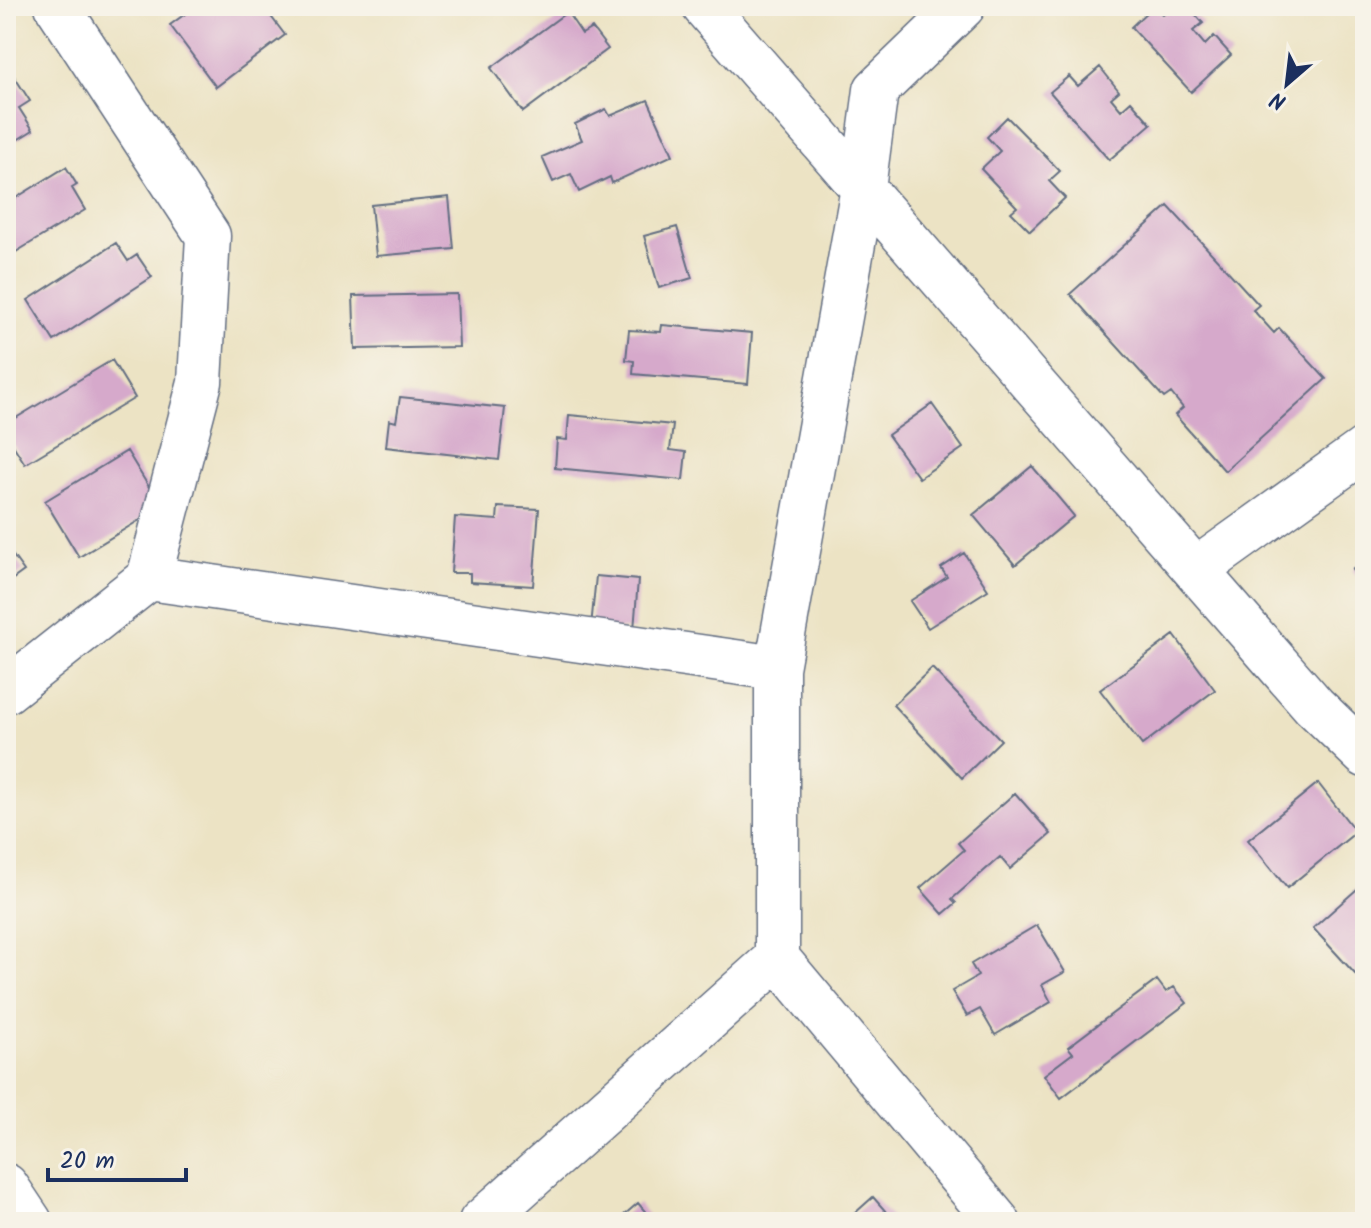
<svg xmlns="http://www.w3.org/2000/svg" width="1371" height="1228" font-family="Kalam,sans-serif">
  <rect width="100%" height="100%" fill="#f7f3e8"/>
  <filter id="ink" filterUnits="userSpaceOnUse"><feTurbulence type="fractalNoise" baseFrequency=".0125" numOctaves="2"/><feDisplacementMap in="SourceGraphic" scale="16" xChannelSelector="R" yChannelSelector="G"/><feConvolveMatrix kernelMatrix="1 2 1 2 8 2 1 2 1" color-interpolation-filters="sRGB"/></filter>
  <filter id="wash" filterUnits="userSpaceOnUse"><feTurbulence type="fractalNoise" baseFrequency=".006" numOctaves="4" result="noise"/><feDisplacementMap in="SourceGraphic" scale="32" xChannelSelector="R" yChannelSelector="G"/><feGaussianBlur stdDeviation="1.8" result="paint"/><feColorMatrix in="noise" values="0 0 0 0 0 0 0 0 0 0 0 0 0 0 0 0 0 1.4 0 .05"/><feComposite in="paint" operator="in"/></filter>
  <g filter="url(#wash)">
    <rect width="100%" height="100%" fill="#ece3c4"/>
    <g id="blocks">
      <path fill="#d6a9cb" d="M196 6H263L285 35 216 87 170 25Z
        M1153 6 1163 15 1173 6H1188L1203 23 1193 31 1205 45 1214 36 1231 55 1191 92 1131 27Z
        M567 12 582 34 592 28 608 49 523 112 491 68Z
        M1100 67 1119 91 1111 98 1121 110 1131 101 1151 124 1109 160 1050 92 1069 76 1078 86Z
        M12 73 30 101 19 108 33 130 6 147V76Z
        M648 100 673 155 612 183 610 177 579 192 571 174 553 182 542 157 582 140 575 124 606 109 610 116Z
        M1007 117 1060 171 1049 181 1065 198 1030 231 1011 212 1017 207 981 169 1000 151 987 137Z
        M66 167 77 185 72 188 85 210 6 258V204Z
        M449 197 454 249 376 256 371 205Z
        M1168 206 1259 305 1253 310 1274 333 1279 328 1326 379 1225 471 1175 415 1183 408 1171 393 1164 398 1070 294Z
        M677 227 692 278 659 288 644 236Z
        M116 243 128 261 137 255 152 277 54 341 28 300Z
        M457 294 459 347 355 349 353 296Z
        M662 325 752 333 748 384 633 374 634 361 626 360 629 330 661 332Z
        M112 360 135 398 25 464 6 434V424Z
        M400 397 505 408 499 460 386 447 389 420 396 422Z
        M932 404 963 448 919 478 888 435Z
        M569 415 673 425 670 450 686 452 683 480 555 468 557 439 567 440Z
        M127 451 161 507 79 557 45 501Z
        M1032 466 1074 516 1015 565 973 515Z
        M498 507 539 509 533 586 470 582V573H451L455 517 497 520Z
        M6 546 24 571 6 584Z
        M964 553 988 590 928 628 910 601 947 577 941 568Z
        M1365 560V586L1352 570Z
        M596 576 638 580 634 630 591 627Z
        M1174 635 1215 690 1142 745 1100 690Z
        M932 668 1001 740 962 778 893 705Z
        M1318 783 1356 832 1287 888 1248 840Z
        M1015 793 1051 834 1010 869 1000 857 952 899 956 903 943 914 920 888 964 850 958 843Z
        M1365 882V967L1356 975 1313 928Z
        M1037 925 1065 972 1042 985 1051 1002 995 1035 980 1009 967 1016 952 991 978 976 971 964Z
        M1157 980 1166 992 1174 987 1187 1003 1061 1098 1044 1075 1073 1053 1068 1047Z
        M873 1197 895 1222H845Z
        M638 1203 654 1222H616Z"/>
    </g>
  </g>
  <g filter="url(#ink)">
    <use href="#blocks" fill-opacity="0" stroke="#646e82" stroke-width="2"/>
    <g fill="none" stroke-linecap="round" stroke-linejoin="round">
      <defs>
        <path id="minor" d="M704 6 1314 706 1365 755
          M963 6 876 90 863 188 777 668V958L998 1222
          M1196 570 1365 449
          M149 578 777 668
          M6 691 149 578 200 382 208 236 57 6
          M6 1186 30 1222
          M481 1222 777 958"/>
      </defs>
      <use href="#minor" stroke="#646e82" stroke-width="47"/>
      <use href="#minor" stroke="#fff" stroke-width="44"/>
    </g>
  </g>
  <rect width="1371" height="1228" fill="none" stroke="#f7f3e8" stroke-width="32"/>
  <g transform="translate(1287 84) rotate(208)" stroke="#f7f3e8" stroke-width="6" paint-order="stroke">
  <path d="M0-6L14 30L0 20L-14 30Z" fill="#1b2f5e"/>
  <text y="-12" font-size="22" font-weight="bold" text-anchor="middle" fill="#1b2f5e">N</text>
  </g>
  <path d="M48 1168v12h138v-12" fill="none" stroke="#1b2f5e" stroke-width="4"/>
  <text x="60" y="1168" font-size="24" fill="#1b2f5e" stroke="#f7f3e8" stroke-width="6" paint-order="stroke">20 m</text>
</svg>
